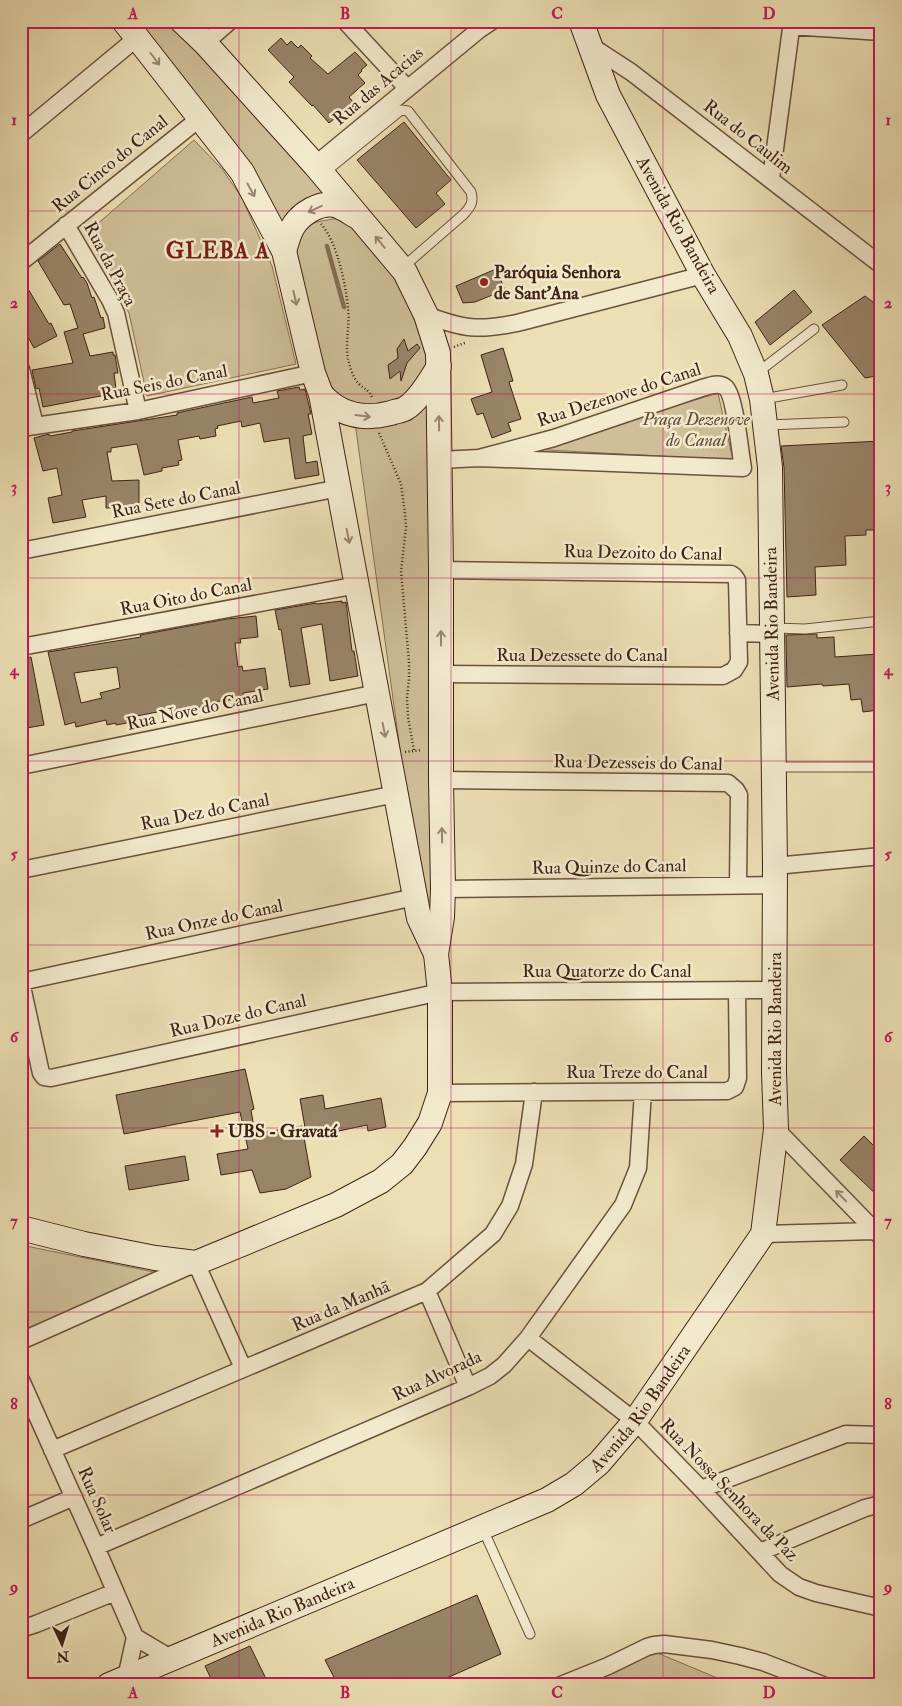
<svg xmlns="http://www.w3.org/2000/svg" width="902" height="1706" font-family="'IM FELL Double Pica',serif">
  <rect width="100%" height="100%" fill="#ecdfb4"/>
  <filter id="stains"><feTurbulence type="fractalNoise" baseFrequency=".004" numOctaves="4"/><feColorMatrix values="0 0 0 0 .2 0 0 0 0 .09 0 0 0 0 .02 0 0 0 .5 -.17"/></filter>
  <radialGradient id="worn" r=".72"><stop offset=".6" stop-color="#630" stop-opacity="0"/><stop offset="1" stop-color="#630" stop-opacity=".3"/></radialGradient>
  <path fill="#cfbf99" stroke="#887057" d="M125 21H182L360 218 312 207 284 251Z
    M194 140 222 169 242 198 272 266 296 364 147 396 129 313 87 233Z
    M339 218 355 228 404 288 424 339 427 362 418 383 399 401 383 406 351 403 328 389 294 248C307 220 312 223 339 218Z
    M432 378 437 981 420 895 354 415 375 417Z
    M718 393 733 460 529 449Z
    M21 1245 154 1272 21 1333Z
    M636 1644 734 1685H575Z"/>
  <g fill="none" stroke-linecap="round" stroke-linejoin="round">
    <path stroke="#846d54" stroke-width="4.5" d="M327 246 344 307"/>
  </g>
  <path fill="#998468" stroke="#402215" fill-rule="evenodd" d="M281 38 287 45 291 41 298 48 301 45 312 56 310 58 328 74 355 52 367 65 361 70 362 71 358 75 365 83 349 97 354 103 329 123 313 105 312 106 289 82 294 77 268 50Z
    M404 122 451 180 436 193 445 204 416 228 357 160Z
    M60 244 82 278 83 277 87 283 92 298 94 297 101 318 103 317 105 328 83 334 90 356 113 352V355H115L118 373H114L116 389 105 390 106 395 43 407 39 388 36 389 32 370 73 363 64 332 78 328 70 304 64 305 38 261Z
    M496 269 505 290 475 302 463 303 456 286Z
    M21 277 49 324 51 323 57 336 34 348 21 324Z
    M794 290 812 312 770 345 755 322Z
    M865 296 881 308V375L865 378 822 325Z
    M404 339 408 351 417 344 420 348 407 363 401 381 400 371 390 379 388 365 398 358 397 349Z
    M503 348 513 381 509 382 521 419 508 423 511 431 492 438 483 413 477 415 471 399 492 392 481 355Z
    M299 387 300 390 305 389 311 414H308L312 434 303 436 306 463 317 461 319 475 295 479 289 438 264 442 260 423 242 427 241 421 217 426 218 428 215 429 216 436 200 439 199 436 178 440 182 460 178 461 179 465 162 468V471L144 475 137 444 111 448V452H107L112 481 139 480V503L135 504V507L106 508V496L82 500 86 517 53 523 48 498 62 495 57 468 43 471 34 438 49 434 50 436 72 432V431L177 415V413L252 397 253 403 279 398 277 391Z
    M881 441V530H866V535L845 536 846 565 815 567 816 595 787 597 784 467 781 446Z
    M342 601V603L346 602 352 651H354L358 676 330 681 322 624 301 628 310 684 290 687 281 629 279 630 275 610 316 603 317 604Z
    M256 616 258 637 240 639 241 643H235L238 667 242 666 243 671 265 668 268 689 243 693 244 698 213 702 214 705 174 711 173 709 126 718 127 723 116 725V723L107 725 106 720 76 727 75 722 65 725 48 652 141 637 140 635 227 619ZM117 667 120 688 100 693 102 698 81 703 74 673Z
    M817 634V638L834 637 835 657 878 654 879 658H881V682H875L878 710 863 712 861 699 851 700 849 684 823 686 822 684 787 687 786 635Z
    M31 657 44 725 21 729V659Z
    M245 1069 254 1109 251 1110 255 1134 302 1126 311 1177 286 1189 260 1193 252 1170 221 1175 217 1154 248 1149 240 1112 124 1134 116 1095Z
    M323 1095 325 1109 381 1098 386 1127 368 1131 367 1125 334 1132 333 1127 306 1133 300 1099Z
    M864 1136 881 1153V1199L840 1160Z
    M185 1156 189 1180 129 1190 125 1166Z
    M477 1595 501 1654 431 1685H338L325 1660Z
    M250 1646 269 1685H214L205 1666Z"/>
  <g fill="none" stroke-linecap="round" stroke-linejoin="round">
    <defs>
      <path id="lane" d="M324 173 401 110 408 111 471 192C474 203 470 207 464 214L402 268
        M757 373 814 329
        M763 399 842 385
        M767 425 844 422
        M774 628 805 629 881 621
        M775 767H872
        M482 1527 530 1634"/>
      <path id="street" d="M345 21 407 88
        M791 26 881 32
        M205 43 230 21
        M588 44 631 72 881 265
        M21 134 138 37
        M315 165 480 29 492 21
        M771 179 792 21
        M66 225 110 300 116 313 138 411
        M21 262 200 118
        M426 315C464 329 478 331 517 323L703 275
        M21 369 35 425
        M21 428 138 411 313 373
        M440 460 479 458 554 438 702 388C709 386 718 382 725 387 735 394 740 453 743 468L479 458
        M21 551 339 488
        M738 633 772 634
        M21 647 358 585
        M441 674 723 676 734 670 739 662 737 580 734 576 731 574 441 570
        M21 766 377 693
        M441 780 728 783 736 790 739 795 738 885
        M775 866 881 856
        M21 870 396 794
        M443 889 775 885
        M21 982 41 1073 44 1077 51 1078 440 992 774 990
        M21 982 415 897
        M440 1093 727 1091 735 1087 738 1078 737 990
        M776 1129 881 1237
        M763 1234 875 1231
        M427 1291 468 1387
        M528 1338 635 1421 701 1489 780 1574 799 1587 816 1593 881 1608
        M21 1341 196 1263 243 1368
        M21 1380 96 1547 135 1637 126 1678
        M52 1450 427 1291 493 1234 510 1206 524 1164 534 1092
        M701 1489 846 1434 881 1435
        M21 1520 74 1497
        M96 1547 468 1387 490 1376 504 1365 528 1338 623 1205 638 1168 643 1092
        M760 1552 865 1508 881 1504
        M21 1629 36 1624 115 1592
        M135 1637 172 1659
        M561 1685 608 1666 647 1647 654 1645 664 1644 712 1650 740 1656 763 1662 823 1685"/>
      <g id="secondary">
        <path d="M124 21 242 172 284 251 313 373 321 394 419 918 436 954"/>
        <path d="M284 251C287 242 289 232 294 225 302 213 320 202 335 205 342 207 349 212 356 216"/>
        <path d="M321 394C340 416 364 420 391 413 395 411 402 411 406 408 418 401 432 378 439 366"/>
        <path d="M21 1228 84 1244 155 1258 196 1263 336 1205 381 1181 402 1164 415 1147 430 1123 440 1093V992L436 954 442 917 443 889 441 780V570L438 353 426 315 405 272 315 165 205 43 182 21"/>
        <path id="s1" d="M109 1685 547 1500 574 1484 599 1463 635 1421 763 1234 776 1129 774 1072 775 866 770 467 762 399 756 374 740 336 703 275 608 95 581 21"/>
      </g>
    </defs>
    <use href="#lane" stroke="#6b513d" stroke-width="11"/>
    <use href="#street" stroke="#6b513d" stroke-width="19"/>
    <use href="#secondary" stroke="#402215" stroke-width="26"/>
    <path stroke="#402215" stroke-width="2.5" stroke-dasharray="1 2.5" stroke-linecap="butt" d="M321 224C337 241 346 286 348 308 350 325 345 342 348 359 350 367 353 378 359 384 365 390 367 388 372 397
      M454 347 467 342
      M379 433 401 484 405 514 406 527 401 571 409 662V679L407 698 408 717 414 751
      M405 752 422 750"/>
    <use href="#lane" stroke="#f3eace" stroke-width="9"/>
    <use href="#street" stroke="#f3eace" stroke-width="16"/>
    <use href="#secondary" stroke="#f3eace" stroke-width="24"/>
  </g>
  <defs><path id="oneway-shaft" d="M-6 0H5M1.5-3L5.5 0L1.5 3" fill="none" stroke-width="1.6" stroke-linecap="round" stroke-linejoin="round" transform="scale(1.25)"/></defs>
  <g stroke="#9a8672">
    <use href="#oneway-shaft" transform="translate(155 59) rotate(53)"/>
    <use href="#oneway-shaft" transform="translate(251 190) rotate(61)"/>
    <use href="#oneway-shaft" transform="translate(315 209) rotate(155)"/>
    <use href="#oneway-shaft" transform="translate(380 242) rotate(-129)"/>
    <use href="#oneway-shaft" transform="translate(295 298) rotate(77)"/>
    <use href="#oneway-shaft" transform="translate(363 416) rotate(7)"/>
    <use href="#oneway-shaft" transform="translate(439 423) rotate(-91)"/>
    <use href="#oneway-shaft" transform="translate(348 536) rotate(79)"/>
    <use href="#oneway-shaft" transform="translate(441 638) rotate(-90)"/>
    <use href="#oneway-shaft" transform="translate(384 730) rotate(79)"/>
    <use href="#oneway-shaft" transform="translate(442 835) rotate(-91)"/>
    <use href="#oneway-shaft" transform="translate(841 1196) rotate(-134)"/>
  </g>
  <path fill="none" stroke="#c2185b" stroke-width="1" stroke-opacity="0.55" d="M239 21V1685M451 21V1685M663 21V1685M21 211H881M21 394H881M21 578H881M21 761H881M21 945H881M21 1128H881M21 1312H881M21 1495H881"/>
  <g fill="#8f2418" stroke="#f3eace" stroke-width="2">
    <circle cx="484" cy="282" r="5"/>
    <path d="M214.5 1123.5h5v5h5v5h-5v5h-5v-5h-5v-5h5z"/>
  </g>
  <g text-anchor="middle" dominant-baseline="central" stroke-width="5" stroke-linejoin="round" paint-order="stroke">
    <g font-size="18" fill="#402215" stroke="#f3eace">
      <text transform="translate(378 86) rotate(-40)">Rua das Acacias</text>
      <text transform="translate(748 137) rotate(38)">Rua do Caulim</text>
      <text transform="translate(110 164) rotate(-39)">Rua Cinco do Canal</text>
      <text transform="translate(678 225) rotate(61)">Avenida Rio Bandeira</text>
      <text transform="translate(110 264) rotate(62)">Rua da Praça</text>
      <text transform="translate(164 383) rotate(-11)">Rua Seis do Canal</text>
      <text transform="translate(619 395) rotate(-18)">Rua Dezenove do Canal</text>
      <text transform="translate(176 500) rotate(-11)">Rua Sete do Canal</text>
      <text transform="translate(643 553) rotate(1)">Rua Dezoito do Canal</text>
      <text transform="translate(186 597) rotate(-11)">Rua Oito do Canal</text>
      <text transform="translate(772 624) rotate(-91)">Avenida Rio Bandeira</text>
      <text x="582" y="655">Rua Dezessete do Canal</text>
      <text transform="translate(195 710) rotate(-12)">Rua Nove do Canal</text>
      <text transform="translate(638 763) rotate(1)">Rua Dezesseis do Canal</text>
      <text transform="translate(205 812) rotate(-11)">Rua Dez do Canal</text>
      <text transform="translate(609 867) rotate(-1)">Rua Quinze do Canal</text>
      <text transform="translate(214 920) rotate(-12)">Rua Onze do Canal</text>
      <text x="607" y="971">Rua Quatorze do Canal</text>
      <text transform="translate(238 1016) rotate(-13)">Rua Doze do Canal</text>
      <text transform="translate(775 1029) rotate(-90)">Avenida Rio Bandeira</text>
      <text x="637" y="1072">Rua Treze do Canal</text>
      <text transform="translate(341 1306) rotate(-23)">Rua da Manhã</text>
      <text transform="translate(437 1376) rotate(-25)">Rua Alvorada</text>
      <text stroke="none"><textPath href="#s1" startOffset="608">Avenida Rio Bandeira</textPath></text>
      <text transform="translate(729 1490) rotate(46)">Rua Nossa Senhora da Paz</text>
      <text transform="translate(97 1500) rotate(66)">Rua Solar</text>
      <text stroke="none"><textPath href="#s1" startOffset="188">Avenida Rio Bandeira</textPath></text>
    </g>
    <g font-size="18" font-weight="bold" fill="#402215" stroke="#f3eace" text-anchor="start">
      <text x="494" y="272">Paróquia Senhora<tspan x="494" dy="21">de Sant'Ana</tspan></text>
      <text x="228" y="1131">UBS - Gravatá</text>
    </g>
    <g font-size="18" font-style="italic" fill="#644936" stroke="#f3eace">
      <text x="696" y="419">Praça Dezenove<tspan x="696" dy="21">do Canal</tspan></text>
    </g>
    <g font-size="22" font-weight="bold" letter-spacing="1" fill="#7a1f14" stroke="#f3eace">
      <text x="218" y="251">GLEBA A</text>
    </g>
  </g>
  <rect width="902" height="1706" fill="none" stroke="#ecdfb4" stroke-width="55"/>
  <g transform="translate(62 1644) rotate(176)" stroke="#f3eace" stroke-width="4" paint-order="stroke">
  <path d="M0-4L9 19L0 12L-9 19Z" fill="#402215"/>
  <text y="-8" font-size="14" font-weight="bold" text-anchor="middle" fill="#402215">N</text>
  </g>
  <rect x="28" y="28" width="846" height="1650" fill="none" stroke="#c2185b" stroke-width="2"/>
  <g font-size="16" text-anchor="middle" font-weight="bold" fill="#c2185b">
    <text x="133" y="19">A</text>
    <text x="345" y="19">B</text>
    <text x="557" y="19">C</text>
    <text x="769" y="19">D</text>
    <text x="14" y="125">1</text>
    <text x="888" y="125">1</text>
    <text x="14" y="308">2</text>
    <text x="888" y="308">2</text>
    <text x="14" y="492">3</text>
    <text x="888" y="492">3</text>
    <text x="14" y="675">4</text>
    <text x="888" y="675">4</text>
    <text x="14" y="859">5</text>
    <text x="888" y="859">5</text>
    <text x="14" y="1042">6</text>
    <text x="888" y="1042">6</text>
    <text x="14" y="1226">7</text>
    <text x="888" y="1226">7</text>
    <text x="14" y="1409">8</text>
    <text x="888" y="1409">8</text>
    <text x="14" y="1592">9</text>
    <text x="888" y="1592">9</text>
    <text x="133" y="1698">A</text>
    <text x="345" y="1698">B</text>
    <text x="557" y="1698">C</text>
    <text x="769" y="1698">D</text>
  </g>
  <rect width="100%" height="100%" filter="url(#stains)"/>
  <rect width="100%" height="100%" fill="url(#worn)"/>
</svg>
